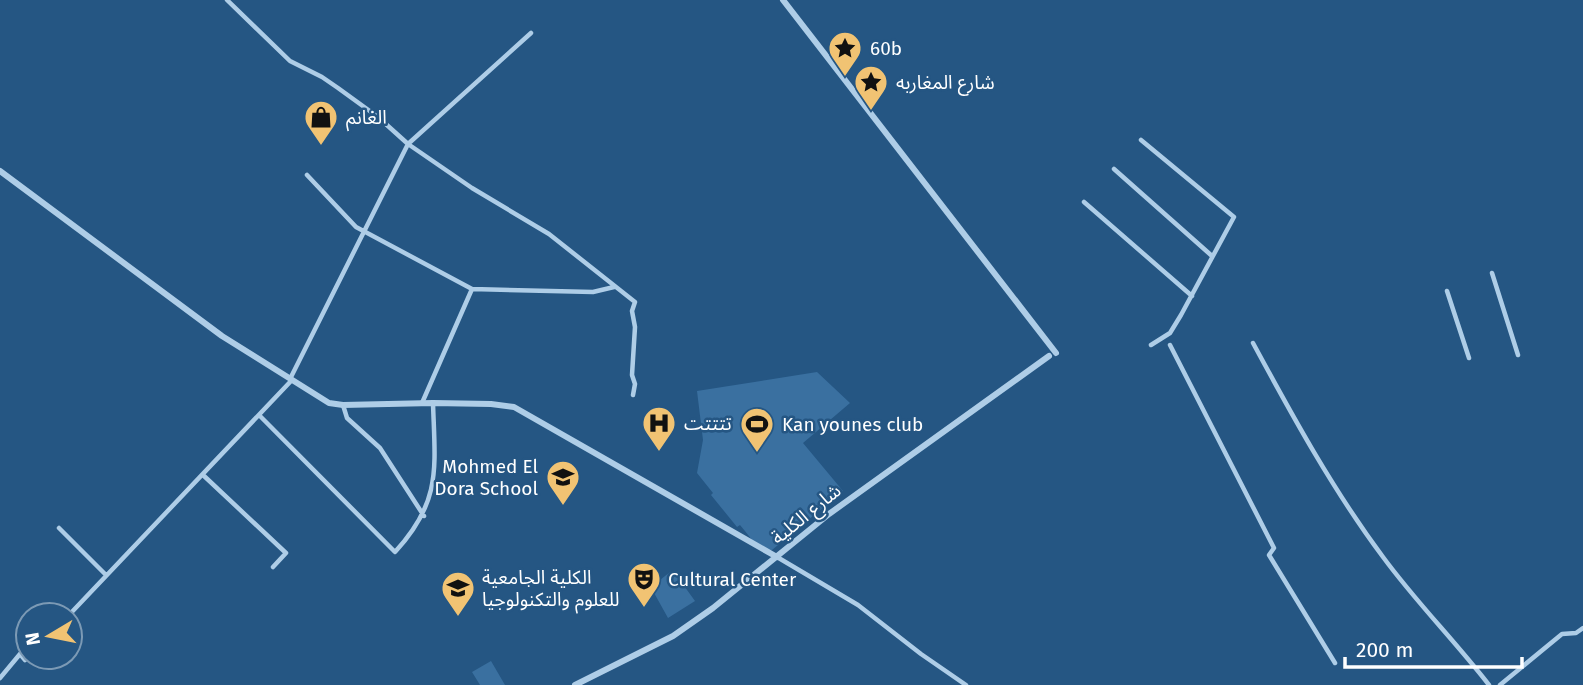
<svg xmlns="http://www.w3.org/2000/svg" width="1583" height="685" font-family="'Fira Sans','Noto Sans Arabic',sans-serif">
  <rect width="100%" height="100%" fill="#255683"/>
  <path fill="#3a70a0" d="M817 372 850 403 803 443 843 491 772 550C757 551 749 535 740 525L737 527 711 495 713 493 697 473 703 440 697 391Z
    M670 572H674L695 601 668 618 653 591 655 584Z
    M491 661 505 685H480L472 672Z"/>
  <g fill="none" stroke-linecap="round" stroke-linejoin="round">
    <path stroke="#aecde7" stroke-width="4.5" d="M227 0 290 61 322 77 338 88 378 117 408 144 472 188 549 234 635 302 632 311 635 327 632 375 635 384 633 395
      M1141 140 1234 217 1181 315 1170 333 1151 345
      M1114 169 1212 256
      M307 175 356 227 472 289 593 292 614 287
      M1084 202 1192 296
      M1492 273 1518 355
      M1447 291 1469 358
      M1253 343C1293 417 1333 490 1383 557 1416 602 1455 641 1489 685
      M1170 345 1274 548 1269 555 1335 663
      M290 379 408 144 531 33
      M422 403 472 289
      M343 405 347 418 380 448 424 516
      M259 415 395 552C442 501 435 468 433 403
      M203 475 286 553 273 567
      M59 528 106 575
      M777 557 858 605 921 654 966 685
      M69 615 291 381
      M0 678 20 654 25 660 28 657
      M1500 685 1562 634 1576 633 1583 628"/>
    <path stroke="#aecde7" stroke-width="6" d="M783 0 1056 353
      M0 171 222 336 329 403 343 405 433 403 491 404 514 407 777 557
      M575 685 673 636 713 608 829 514 1049 356"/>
  </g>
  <defs>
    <symbol id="sight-pin" viewBox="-11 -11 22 30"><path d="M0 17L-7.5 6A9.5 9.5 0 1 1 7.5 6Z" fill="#f1c373" stroke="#255683"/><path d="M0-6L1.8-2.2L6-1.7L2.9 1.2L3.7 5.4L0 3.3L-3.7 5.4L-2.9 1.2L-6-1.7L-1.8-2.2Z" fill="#111"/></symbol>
    <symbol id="shop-pin" viewBox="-11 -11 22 30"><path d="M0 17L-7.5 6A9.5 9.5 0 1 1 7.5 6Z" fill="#f1c373" stroke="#255683"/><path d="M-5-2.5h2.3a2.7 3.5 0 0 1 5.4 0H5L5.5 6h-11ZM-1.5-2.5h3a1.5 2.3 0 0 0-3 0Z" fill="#111"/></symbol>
    <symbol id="hospital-pin" viewBox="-11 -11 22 30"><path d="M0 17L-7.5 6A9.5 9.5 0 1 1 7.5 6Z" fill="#f1c373" stroke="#255683"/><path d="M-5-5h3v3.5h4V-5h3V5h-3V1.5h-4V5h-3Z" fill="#111"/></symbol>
    <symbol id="stadium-pin" viewBox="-11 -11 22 30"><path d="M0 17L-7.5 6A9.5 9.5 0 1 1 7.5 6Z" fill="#f1c373" stroke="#255683"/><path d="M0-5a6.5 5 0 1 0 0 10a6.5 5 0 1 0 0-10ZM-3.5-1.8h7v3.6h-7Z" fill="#111"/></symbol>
    <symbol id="school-pin" viewBox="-11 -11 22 30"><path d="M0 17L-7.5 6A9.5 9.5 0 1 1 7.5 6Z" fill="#f1c373" stroke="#255683"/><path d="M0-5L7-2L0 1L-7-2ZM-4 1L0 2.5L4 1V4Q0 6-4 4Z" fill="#111"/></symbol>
    <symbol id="theatre-pin" viewBox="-11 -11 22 30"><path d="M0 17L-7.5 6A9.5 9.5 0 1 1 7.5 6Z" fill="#f1c373" stroke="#255683"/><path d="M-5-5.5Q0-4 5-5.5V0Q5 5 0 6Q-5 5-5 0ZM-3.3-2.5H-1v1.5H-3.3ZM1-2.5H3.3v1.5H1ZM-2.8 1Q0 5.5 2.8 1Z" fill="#111"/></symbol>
    <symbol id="university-pin" viewBox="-11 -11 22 30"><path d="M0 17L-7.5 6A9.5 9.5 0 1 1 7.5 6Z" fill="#f1c373" stroke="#255683"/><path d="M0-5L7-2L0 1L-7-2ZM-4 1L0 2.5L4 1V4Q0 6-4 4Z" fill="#111"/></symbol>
  </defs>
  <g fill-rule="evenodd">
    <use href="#sight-pin" x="826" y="29" width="38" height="52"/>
    <use href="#sight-pin" x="852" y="63" width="38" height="52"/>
    <use href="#shop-pin" x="302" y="98" width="38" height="52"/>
    <use href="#hospital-pin" x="640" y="404" width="38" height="52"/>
    <use href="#stadium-pin" x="738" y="405" width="38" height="52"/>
    <use href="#school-pin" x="544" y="458" width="38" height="52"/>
    <use href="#theatre-pin" x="625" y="560" width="38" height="52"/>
    <use href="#university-pin" x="439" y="569" width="38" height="52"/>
  </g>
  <g text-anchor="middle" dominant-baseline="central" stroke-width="5" stroke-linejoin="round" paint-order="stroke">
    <g font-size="19" fill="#fff" stroke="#255683" text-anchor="start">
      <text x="870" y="48">60b</text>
      <text x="896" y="82">شارع المغاربه</text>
      <text x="346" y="117">الغانم</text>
      <text x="684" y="423">تتتتت</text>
      <text x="782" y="424">Kan younes club</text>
      <text x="538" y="466" text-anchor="end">Mohmed El<tspan x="538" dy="22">Dora School</tspan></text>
      <text x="482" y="577">الكلية الجامعية<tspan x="482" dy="22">للعلوم والتكنولوجيا</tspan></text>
      <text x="668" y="579">Cultural Center</text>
    </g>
    <g font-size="19" fill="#fff" stroke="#255683">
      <text transform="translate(806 514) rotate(-39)">شارع الكلية</text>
    </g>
  </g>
  <g transform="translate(49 636) rotate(260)"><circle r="33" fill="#255683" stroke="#7c9ab5" stroke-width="2"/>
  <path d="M0-5L12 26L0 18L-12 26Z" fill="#f1c373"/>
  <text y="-10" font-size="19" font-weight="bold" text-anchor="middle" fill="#ffffff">N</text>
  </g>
  <path d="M1345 657v10h177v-10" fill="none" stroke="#ffffff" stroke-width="3.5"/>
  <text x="1356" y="657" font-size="21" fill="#ffffff" stroke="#255683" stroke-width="5" paint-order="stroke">200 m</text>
</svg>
